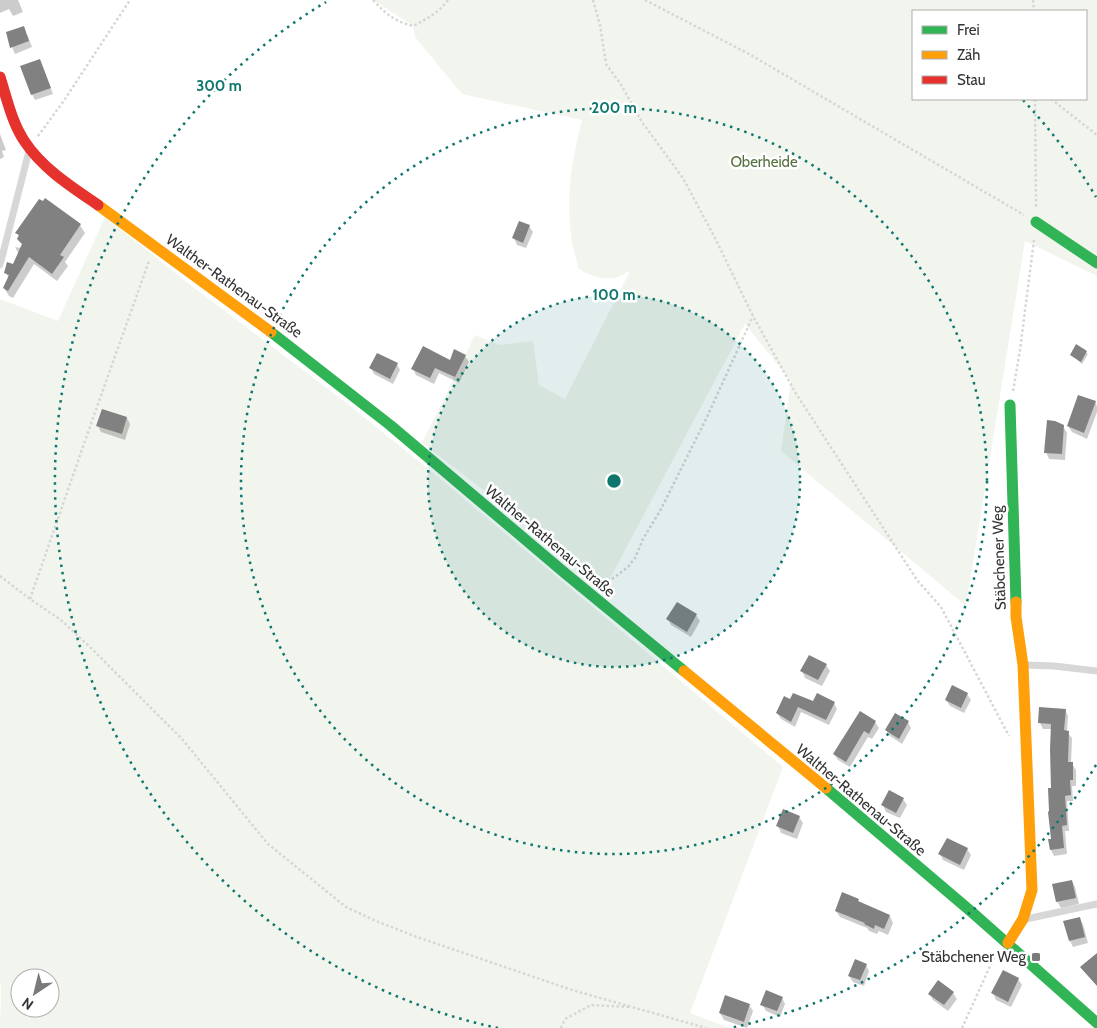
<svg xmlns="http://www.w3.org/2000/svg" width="1097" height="1028" font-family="Cabin,sans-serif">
  <rect width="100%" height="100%" fill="#fff"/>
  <path fill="#f1f5ed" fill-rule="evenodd" d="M373 0H1097V276L1025 241 966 606 781 451 791 381 745 324 607 584 422 443 475 335 500 345 533 341 539 385 565 399 630 271C625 273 620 277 614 278 603 280 587 275 578 268 576 257 572 246 571 234 566 195 572 158 582 120L462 94 415 37 413 26ZM913 11H1086V99H913Z
    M105 217 189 284 344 401 438 477 783 767 690 1013 729 1028H0C0 1011 2 995 0 979V299L58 321ZM20 978H50V1008H20Z"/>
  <path fill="#0003" d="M0 0H18L23 12 13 16 9 9 0 13Z
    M27 34 32 47 15 54 12 47Z
    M40 61 53 94 35 100 32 94Z
    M0 134 6 150 2 151 4 157 0 159Z
    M80 225 85 233 65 262 68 266 57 281 34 264 13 298 9 296 4 288 9 278 6 273 14 266 19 254 15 247 35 250 21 240 17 233Z
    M529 226 533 232 526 248 517 245 514 238Z
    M1086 352 1088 354 1082 364 1071 355Z
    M465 356 469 362 459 383 439 373 434 384 416 375 413 369 450 361Z
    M397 364 400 370 393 384 374 374 371 368Z
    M1095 402 1097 406V412L1087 439 1072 432 1068 426Z
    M127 418 130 424 125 440 101 432 98 426Z
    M1063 426 1067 433 1065 460 1049 459 1046 452Z
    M696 615 700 621 691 637 671 625 668 619Z
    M826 665 830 671 822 686 805 678 802 671Z
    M967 694 971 700 964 713 950 706 946 700Z
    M790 700 814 703H834L837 709 829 725 801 712 795 727 781 719 777 713Z
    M1065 710 1068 716 1067 732 1072 738 1071 764H1072L1076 770V786H1072L1073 801H1067L1069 831H1065L1067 854 1054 856 1051 850 1050 840H1052V729H1043L1040 723Z
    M875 722 879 728 872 739 868 737 850 767 838 760 834 754 842 739 844 740Z
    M908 722 911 728 902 744 890 736 886 730Z
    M903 799 907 805 900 818 886 812 883 805Z
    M799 817 803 823 797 839 781 833 778 826Z
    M967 849 971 855 964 870 943 860 940 854Z
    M1072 881 1075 887 1079 904 1061 908 1057 901Z
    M858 900 860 904 890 916 893 923 888 935 879 931 877 934 869 931 867 928 840 917 836 911Z
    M1079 918 1083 924 1088 943 1073 947 1070 941 1065 922Z
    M866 965 869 971 864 986 853 982 849 976Z
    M1018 979 1022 985 1011 1007 996 1000 993 993Z
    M953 993 957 999 948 1011 933 1000 930 994Z
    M782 998 785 1004 780 1017 766 1011 762 1004Z
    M749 1005 753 1011 747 1028 724 1020 720 1013Z"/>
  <path fill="#818181" d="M24 26 29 41 10 48 6 32Z
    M40 59 51 88 31 95 20 66Z
    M45 198 81 224 60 255 64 257 52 274 29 257 8 291 3 288 9 275 4 273 7 262 13 264 22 244 17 239 19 235 15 233 39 199 43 201Z
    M519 221 530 225 523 243 512 238Z
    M1076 344 1087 351 1081 362 1070 355Z
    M423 346 450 360 454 349 466 355 455 377 435 368 430 378 411 369Z
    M377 353 398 363 390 379 369 368Z
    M1078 395 1096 401 1084 433 1067 426Z
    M102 409 127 417 122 434 96 426Z
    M1047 420 1055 421 1064 425 1062 454 1044 453Z
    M677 602 697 614 687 632 666 619Z
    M809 655 827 664 818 680 800 671Z
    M952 685 968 693 961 708 945 700Z
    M793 693 813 701 817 693 835 702 826 720 798 707 791 722 776 713 784 696 790 699Z
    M1039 707 1066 709 1064 730 1069 731 1068 762H1073V780H1070L1071 795 1065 796 1067 825 1062 826 1064 848 1050 850 1048 839H1051L1048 812 1049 811 1048 788H1051L1050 749 1051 724 1038 723Z
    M860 711 876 721 869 734 864 731 846 762 833 754Z
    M895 713 909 721 899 739 885 730Z
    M889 790 904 798 896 813 881 805Z
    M783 809 800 816 793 833 776 826Z
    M947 838 968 848 960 865 938 854Z
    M1072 880 1076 898 1056 902 1052 884Z
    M842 892 859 899 858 901 890 915 884 929 875 925 874 929 864 924 865 923 835 911Z
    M1080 917 1085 937 1069 941 1063 921Z
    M1097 953V986L1080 967Z
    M855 959 867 964 860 980 848 976Z
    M1003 970 1019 978 1008 1002 991 993Z
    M938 980 954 992 944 1005 928 994Z
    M766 990 783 997 777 1011 760 1005Z
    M725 995 750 1004 744 1022 719 1013Z"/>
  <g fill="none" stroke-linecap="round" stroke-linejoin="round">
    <path stroke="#d6d6d6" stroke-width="2.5" stroke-dasharray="2.5 2.5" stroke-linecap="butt" d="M373 0C386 14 394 21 413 26 427 19 438 13 448 0
      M593 0 600 25 606 64 620 83 642 122 683 178 715 238 753 316 795 392 917 580 941 607 1009 736
      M645 0 749 54 1024 215
      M1033 0 1034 11
      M1035 99 1036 207
      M1051 99 1097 135
      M38 136 63 102 130 0
      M1013 391 1020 350 1034 240
      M0 576 30 599 61 620 91 648 182 739 268 844 346 907 376 921 417 937 572 990 706 1028
      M604 585 628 567 635 558 643 539 660 511 707 417 753 316
      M30 599 93 418 149 261
      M561 1028 565 1019 591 1005 630 1007
      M962 1028 996 953"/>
    <path stroke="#d7d7d7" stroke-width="7" d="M0 265 29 151
      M1026 665 1054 666 1097 671
      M1026 919 1097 904"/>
    <path stroke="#30b455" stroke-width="11" d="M1036 222 1097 263
      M271 332 390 425 566 574 684 671
      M1010 405 1016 602
      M826 788 974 914 1097 1023"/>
    <path stroke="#ff9f0a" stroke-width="11" d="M98 205 271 332
      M684 671 826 788
      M1008 943 1023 919 1032 890 1023 665 1016 617V602"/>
    <path stroke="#e5322d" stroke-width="11" d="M0 77C7 99 12 123 25 142 43 169 72 187 98 205"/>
  </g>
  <circle cx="614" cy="481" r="186" fill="#0f766e" fill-opacity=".12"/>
  <g fill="none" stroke="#0f766e" stroke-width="2.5" stroke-dasharray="2.5 5">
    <circle cx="614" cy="481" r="186"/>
    <circle cx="614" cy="481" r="373"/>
    <path d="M1096 765A559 559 0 0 1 730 1028M498 1028A559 559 0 0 1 326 2M1023 100A559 559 0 0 1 1096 197"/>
  </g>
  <rect fill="#7a7a7a" stroke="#fff" stroke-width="2" x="1031" y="952" width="10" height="10" rx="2.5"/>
  <g text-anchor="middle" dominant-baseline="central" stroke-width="5" stroke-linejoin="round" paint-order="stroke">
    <g font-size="15" fill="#56703f" stroke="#fff">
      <text x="764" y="162">Oberheide</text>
    </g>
    <g font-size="15" fill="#333" stroke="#fff">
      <text transform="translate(234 286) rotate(36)">Walther-Rathenau-Straße</text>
      <text transform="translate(550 541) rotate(40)">Walther-Rathenau-Straße</text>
      <text transform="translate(999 558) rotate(-92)">Stäbchener Weg</text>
      <text transform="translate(861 800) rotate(40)">Walther-Rathenau-Straße</text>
    </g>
    <g font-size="15" fill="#333" stroke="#fff" text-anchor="end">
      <text x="1026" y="957">Stäbchener Weg</text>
    </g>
  </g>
  <circle cx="614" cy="481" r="8" fill="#0f766e" stroke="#fff" stroke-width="2.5"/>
  <g font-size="15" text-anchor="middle" font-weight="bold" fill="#0f766e" stroke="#fff" stroke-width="5" stroke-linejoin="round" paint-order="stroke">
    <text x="219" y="91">300 m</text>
    <text x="614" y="113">200 m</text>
    <text x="614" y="300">100 m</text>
  </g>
  <rect x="912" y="10" width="175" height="90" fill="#ffffff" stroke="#adadad"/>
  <rect x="922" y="26" width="25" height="8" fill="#30b455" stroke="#adadad"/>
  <text x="957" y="35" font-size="15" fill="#333333">Frei</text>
  <rect x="922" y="51" width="25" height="8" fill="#ff9f0a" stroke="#adadad"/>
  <text x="957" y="60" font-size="15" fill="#333333">Zäh</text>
  <rect x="922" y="76" width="25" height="8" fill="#e5322d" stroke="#adadad"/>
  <text x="957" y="85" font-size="15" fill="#333333">Stau</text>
  <g transform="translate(35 993) rotate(215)"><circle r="24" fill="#ffffff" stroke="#adadad"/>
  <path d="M0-4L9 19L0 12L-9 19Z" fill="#7a7a7a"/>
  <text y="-8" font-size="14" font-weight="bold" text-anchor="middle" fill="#333333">N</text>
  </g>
</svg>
